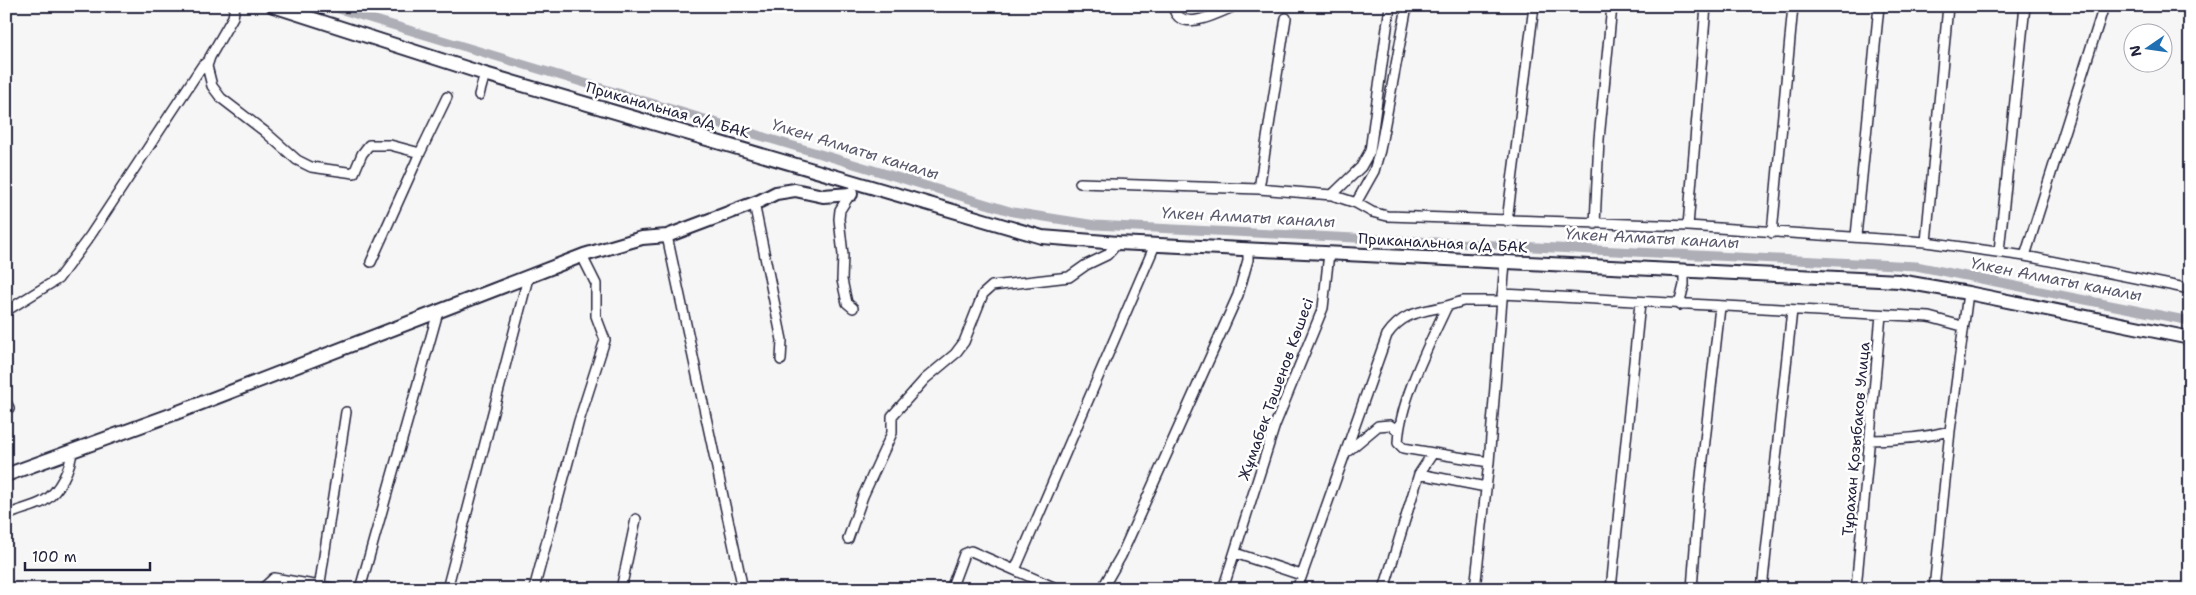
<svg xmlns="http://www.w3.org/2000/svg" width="2196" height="595" font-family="'Shantell Sans',sans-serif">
  <rect width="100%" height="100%" fill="#f6f6f7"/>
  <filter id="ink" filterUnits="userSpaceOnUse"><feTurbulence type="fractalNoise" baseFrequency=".02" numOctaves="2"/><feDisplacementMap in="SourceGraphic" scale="10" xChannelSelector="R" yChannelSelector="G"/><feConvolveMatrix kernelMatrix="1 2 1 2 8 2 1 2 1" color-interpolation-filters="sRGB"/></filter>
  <g filter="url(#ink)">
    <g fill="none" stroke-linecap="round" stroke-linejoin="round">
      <path stroke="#aeaeb7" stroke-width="9" d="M329 6 1013 212 1095 225 1916 266 2190 321"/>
      <defs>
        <path id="street" d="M235 6 233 17 210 57 207 66 212 86 221 98 264 131 297 160 311 167 354 173 362 154 369 145H390L420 153 371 262
          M1173 6C1179 35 1217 13 1235 6
          M479 95 485 74
          M420 153 447 97
          M1080 183 1259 189 1332 195 1356 203 1372 212 1387 216 1688 226 1926 242 2025 256 2190 289
          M1259 189 1286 18
          M852 191 840 210 839 219 843 255 842 280 847 303 853 308
          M1332 195 1361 167 1370 151 1390 6
          M754 203 782 340 781 360
          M1356 203 1374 171 1380 150 1407 6
          M1507 221 1534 6
          M1595 224 1599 139 1612 6
          M1688 226 1706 6
          M1772 233 1793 6
          M667 236 743 589
          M1856 236 1879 6
          M1926 242 1948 6
          M1999 251 2025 6
          M2025 256 2104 6
          M1502 294 1929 317 1962 326
          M1679 305 1684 285V271
          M6 311 58 279 90 236 202 66 208 61
          M6 402 9 408
          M1870 440C1898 440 1923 438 1950 431
          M1348 451 1378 426 1390 425 1398 431
          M1433 453 1403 448 1398 443C1400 400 1429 345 1447 306L1463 301H1502
          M1419 474 1486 487
          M6 516C18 509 32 508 44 501 59 492 71 468 72 450
          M848 539 863 496 892 433V416L925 379 955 354 964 342 983 294 992 286 1069 277 1086 265 1107 255 1118 243
          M1235 553 1301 575
          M1015 570 1155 245
          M6 589H7
          M262 589 274 578 337 589
          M319 589 346 412
          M360 589 438 312
          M447 589 528 278
          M534 589 579 421 605 340 596 316V284L582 256
          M621 589 636 519
          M951 589 964 554 971 551 1058 589
          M1102 589 1121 556 1238 295 1248 260V249
          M1223 589 1275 425 1323 308 1329 253
          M1297 589 1387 335C1403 312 1420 312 1447 306
          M1384 589 1419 474 1433 453 1489 462
          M1475 589 1489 462 1505 262
          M1611 589 1640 303
          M1692 589 1699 494 1720 307
          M1762 589 1792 310
          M1856 589 1881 315
          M1934 589 1950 431 1968 293"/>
        <path id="secondary" d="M273 6 485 74 1042 237 1118 243 1899 281 1968 293 2190 338
          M6 475 168 416 584 255 642 238 667 236 760 201 776 193 795 190 823 196 851 194"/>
      </defs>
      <use href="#street" stroke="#22223b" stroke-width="12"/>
      <use href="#secondary" stroke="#22223b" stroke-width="16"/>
      <use href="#street" stroke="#fff" stroke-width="9"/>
      <use href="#secondary" stroke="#fff" stroke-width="12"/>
    </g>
  </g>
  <g text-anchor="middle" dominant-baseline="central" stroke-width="5" stroke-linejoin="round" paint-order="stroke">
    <g font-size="15" fill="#22223b" stroke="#fff">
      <text transform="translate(668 110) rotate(16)">Приканальная а/д БАК</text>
      <text transform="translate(1443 243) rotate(3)">Приканальная а/д БАК</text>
      <text transform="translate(1276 389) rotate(-70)">Жұмабек Тәшенов Көшесі</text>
      <text transform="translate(1856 439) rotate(-85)">Тұрахан Қозыбаков Улица</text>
    </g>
    <g font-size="16" font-style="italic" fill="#5a5a6d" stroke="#fff">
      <text transform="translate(855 149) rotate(17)">Үлкен Алматы каналы</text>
      <text transform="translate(1248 217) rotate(3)">Үлкен Алматы каналы</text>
      <text transform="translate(1652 238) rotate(3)">Үлкен Алматы каналы</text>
      <text transform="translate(2056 279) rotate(11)">Үлкен Алматы каналы</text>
    </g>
  </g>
  <rect width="2196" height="595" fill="none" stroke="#fff" stroke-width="25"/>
  <rect x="12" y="12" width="2171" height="570" fill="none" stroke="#22223b" stroke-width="2" filter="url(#ink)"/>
  <g transform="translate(2148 48) rotate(257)"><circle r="24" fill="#ffffff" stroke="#a7a7b1"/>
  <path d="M0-4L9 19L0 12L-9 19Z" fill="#1f6fb2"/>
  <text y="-8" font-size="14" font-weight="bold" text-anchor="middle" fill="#22223b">N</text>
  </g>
  <path d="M25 562v8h125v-8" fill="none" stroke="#22223b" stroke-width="2.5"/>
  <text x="32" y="562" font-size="15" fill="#22223b" stroke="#ffffff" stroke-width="4" paint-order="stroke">100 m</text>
</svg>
